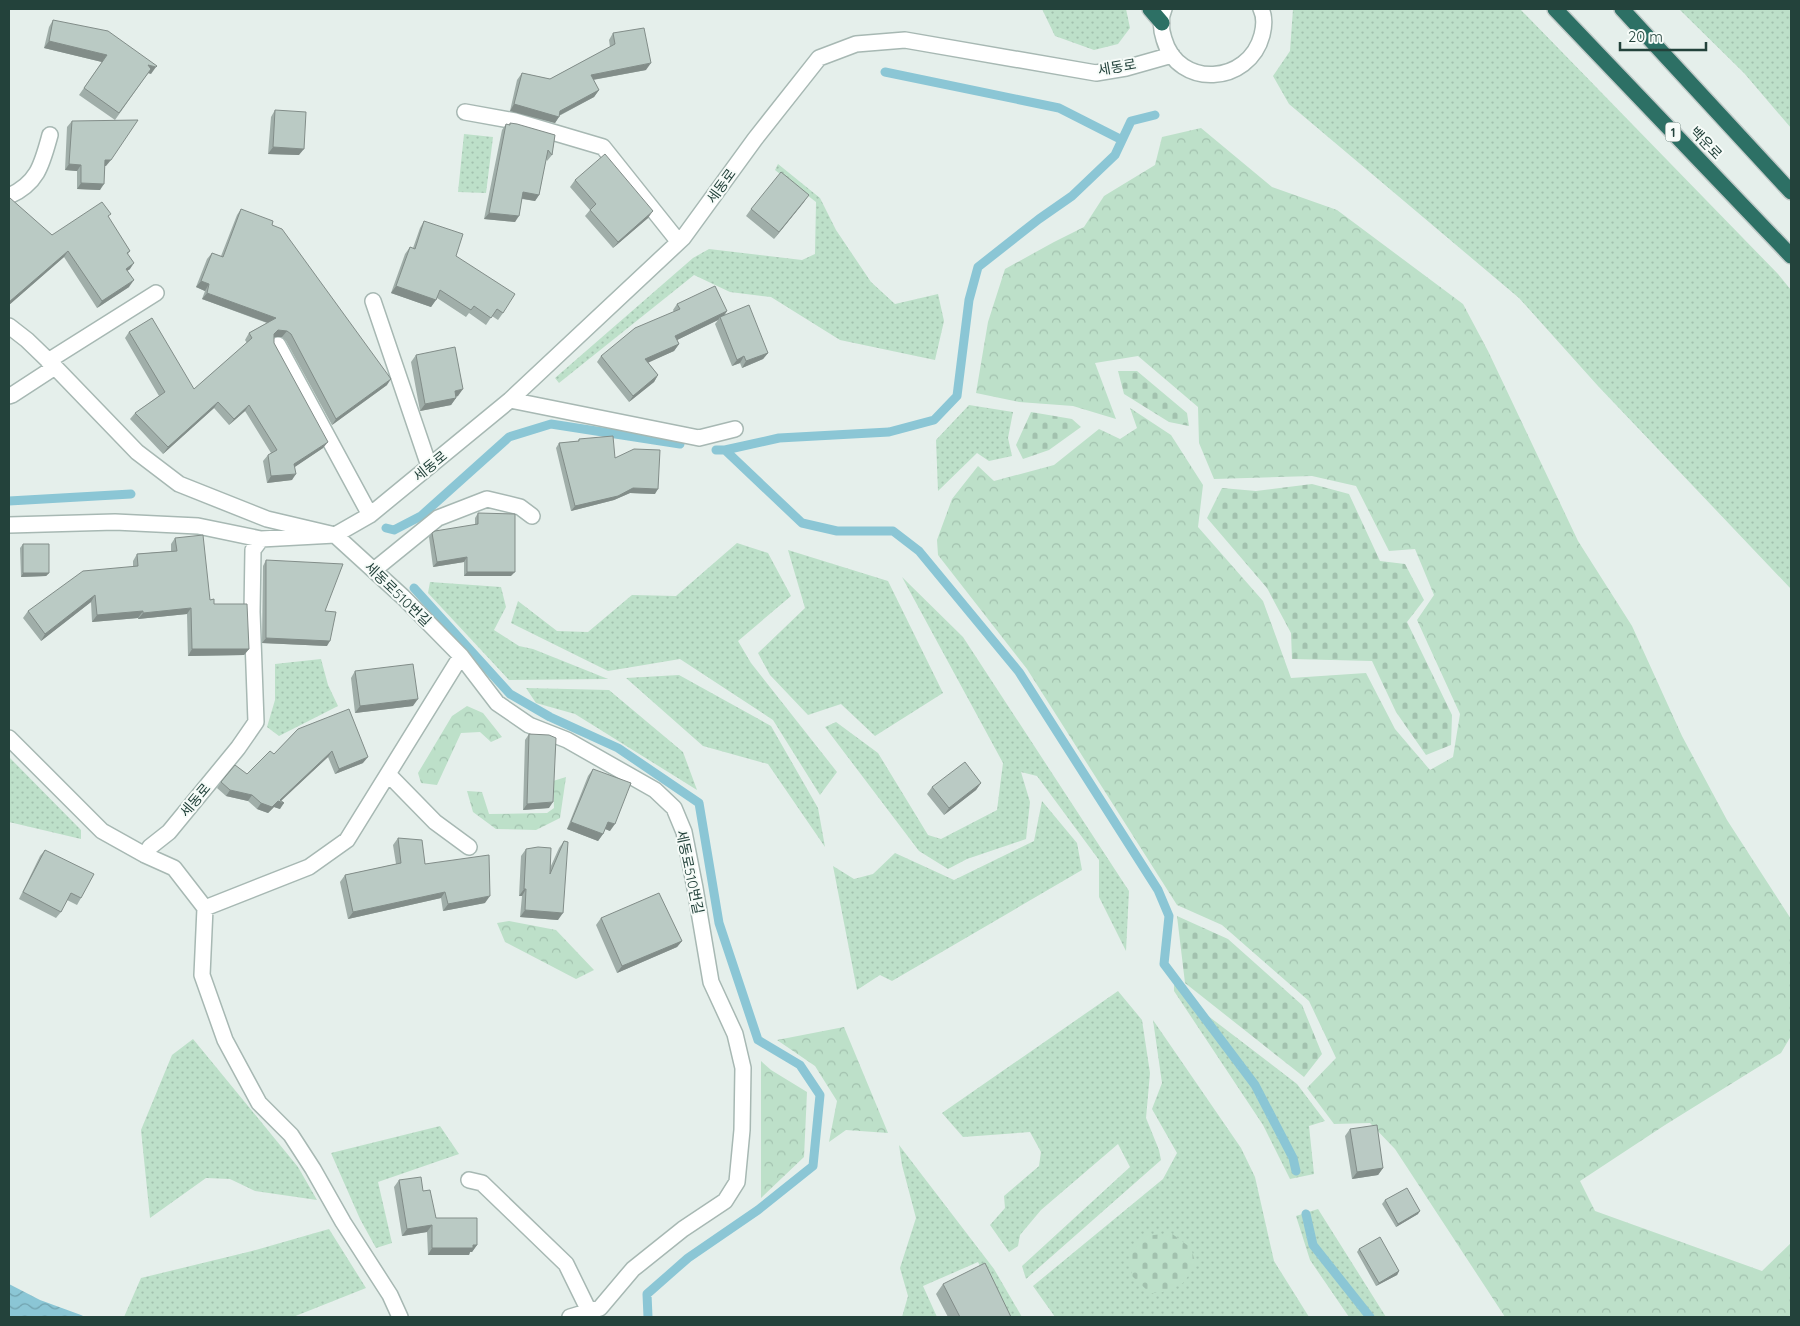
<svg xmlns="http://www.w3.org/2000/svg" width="1800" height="1326" font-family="Quicksand,'Noto Sans KR',sans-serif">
  <defs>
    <pattern id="grass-dots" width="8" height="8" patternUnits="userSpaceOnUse" patternTransform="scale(1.25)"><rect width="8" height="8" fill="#bde0c9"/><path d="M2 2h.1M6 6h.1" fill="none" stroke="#a2c1ae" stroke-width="1.8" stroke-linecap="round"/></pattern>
    <pattern id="forest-crowns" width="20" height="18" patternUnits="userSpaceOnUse" patternTransform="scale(1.25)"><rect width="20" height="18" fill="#bde0c9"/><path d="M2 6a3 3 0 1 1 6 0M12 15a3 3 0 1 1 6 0" fill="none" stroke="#a2c1ae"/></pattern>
    <pattern id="cemetery-stones" width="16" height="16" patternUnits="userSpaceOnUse" patternTransform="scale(1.25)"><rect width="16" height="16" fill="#bde0c9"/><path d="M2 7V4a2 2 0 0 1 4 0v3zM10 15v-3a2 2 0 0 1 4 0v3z" fill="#a2c1ae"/></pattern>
    <pattern id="water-waves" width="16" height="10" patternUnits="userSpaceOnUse" patternTransform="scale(1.25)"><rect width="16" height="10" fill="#8bc6d5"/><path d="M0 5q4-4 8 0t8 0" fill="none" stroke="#71a2ae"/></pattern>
  </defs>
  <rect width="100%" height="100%" fill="#e5efeb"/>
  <path fill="url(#grass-dots)" d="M1042 9H1126L1130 28 1118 44 1094 50 1055 36Z
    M1293 9H1520L1778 274 1791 290V589L1598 386 1519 298 1289 104 1273 76 1290 51Z
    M1679 9H1791V128L1744 73Z
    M464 134 493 137 486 193 458 192Z
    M778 164 820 198 836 230 871 282 895 304 938 294 944 321 935 360 840 340 771 297 730 292 694 275 559 383 555 378 693 258 709 249 802 260 815 254 816 202 775 170Z
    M969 405 1013 412 1008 438 1012 456 989 461 977 453 938 491 936 440Z
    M737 543 768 553 791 596 738 641 751 663 837 772 820 795 773 720 680 659 608 671 511 623 518 601 557 631 588 632 632 595 676 596Z
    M788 550 888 581 943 693 875 736 841 704 808 715 770 675 758 653 805 608Z
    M902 577 963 637 1129 891 1126 951 1099 897V860L1037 776 1021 772 1030 802 1026 839 967 859 948 869 919 851 825 727 836 722 878 753 928 835 941 839 997 810 1003 763Z
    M430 582 501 587 506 607 494 630 519 646 533 649 608 679 509 680 428 593Z
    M321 659 328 685 338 706 279 736 267 727 275 700V664Z
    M679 675 771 726 818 808 825 847 768 764 703 746 626 678Z
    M526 688 609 690 683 752 697 790 575 714 536 703Z
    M9 757 81 830V839L9 822Z
    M1042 801 1077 843 1082 870 892 981 880 975 857 990 833 866 854 879 873 874 895 853 954 880 1034 841Z
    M1174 981 1203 1012 1297 1084 1325 1121 1309 1126 1314 1174 1290 1179 1263 1125 1174 991Z
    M1118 991 1142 1020 1150 1073 1146 1118 1159 1150 1161 1160 1026 1279 1022 1266 1130 1167 1118 1144 1041 1210 1020 1235 1018 1246 1009 1252 990 1225 1005 1208 1004 1196 1039 1166 1041 1152 1030 1132 963 1137 942 1113Z
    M1153 1020 1241 1148 1255 1177 1274 1261 1309 1317H1055L1033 1286 1163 1179 1177 1153 1152 1109 1162 1083Z
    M193 1039 298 1167 317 1200 255 1191 230 1179 206 1178 150 1218 141 1130 172 1055Z
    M440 1126 459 1154 378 1182 392 1243 376 1248 360 1219 331 1153Z
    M899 1145 994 1269 1022 1317H1006L978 1262 923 1286 937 1317H902L908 1296 900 1268 916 1218 902 1165Z
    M1318 1209 1386 1317H1349L1310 1260 1296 1216Z
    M329 1229 366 1288 293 1317H124L141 1278 252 1251Z"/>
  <path fill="url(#forest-crowns)" d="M1201 128 1272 187 1337 210 1463 304 1488 351 1578 541 1632 626 1682 736 1727 820 1791 919V1036L1781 1053 1665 1125 1580 1181 1595 1211 1762 1271 1791 1243V1317H1505L1395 1149 1370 1123 1334 1124 1307 1088 1336 1058 1309 1001 1222 925 1177 905 1027 669 938 555 937 540 952 499 978 466 994 481 1054 465 1099 429 1120 439 1137 428 1130 408 1171 435 1203 485 1198 527 1263 601 1291 678 1366 673 1395 729 1430 770 1453 757 1460 714 1417 620 1434 595 1415 549 1389 551 1356 486 1312 476 1214 479 1199 443 1198 407 1138 356 1095 363 1116 419 1073 406 1019 402 976 393 988 322 1005 269 1054 242 1084 227 1104 196 1155 165 1162 137Z
    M467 706 483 713 502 737 491 742 480 732 461 733 437 785 421 783 418 773 452 716Z
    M566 777 560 818 536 830 496 829 473 812 467 791 482 792 489 814 547 813 554 808 553 781Z
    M509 921 556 930 594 970 576 979 505 942 497 923Z
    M844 1027 888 1133 846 1130 829 1142 837 1101 815 1066 777 1040Z
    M761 1061 771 1070 807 1092 804 1157 761 1198Z"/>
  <path fill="url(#cemetery-stones)" d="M1118 371H1137L1187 413 1189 426 1169 422 1124 394Z
    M1031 412 1072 419 1081 427 1049 450 1023 459 1016 445Z
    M1312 484 1349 494 1380 561 1405 564 1424 600 1407 622 1452 715 1451 745 1426 755 1396 712 1372 661 1292 659 1291 633 1267 588 1207 518 1222 488 1256 491Z
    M1177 916 1228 939 1302 1005 1322 1054 1304 1077 1185 983Z
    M1171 1233 1191 1248 1196 1265 1183 1283 1160 1293H1150L1132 1276 1130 1253 1146 1236Z"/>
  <path fill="url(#water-waves)" d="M9 1284 40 1300 81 1315 85 1317H9Z"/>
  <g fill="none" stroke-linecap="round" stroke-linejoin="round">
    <path stroke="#8bc6d5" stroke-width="9" d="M885 72 1059 108 1122 140
      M716 450H725L779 438 889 432 934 420 957 396 969 300 978 267 1039 219 1072 196 1115 155 1131 121 1155 115
      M725 450 802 523 837 531H893L919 551 1019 672 1158 890 1169 916 1164 964 1255 1085 1293 1158 1296 1171
      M9 501 131 494
      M386 528 394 530 421 516 509 437 551 424 680 444
      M414 588 510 694 550 717 618 748 699 803 719 923 758 1040 800 1065 820 1095 813 1166 758 1210 688 1258 647 1294 648 1317
      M1306 1214 1313 1245 1370 1317"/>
    <defs>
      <path id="minor" d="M1164 9C1160 18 1161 30 1164 39 1178 89 1249 85 1262 35 1264 27 1265 17 1261 9
        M465 112 515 121 603 147 678 241
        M9 196C38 183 42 164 50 135
        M373 301 429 466
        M9 326 27 340 55 367 137 452 179 484 267 519 335 535 403 597 461 656 497 703 529 725 567 740 655 790 674 808 684 832 695 888 711 982 735 1034 743 1068 742 1130 737 1182 725 1201 683 1229 633 1269 600 1308 570 1317
        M278 345 370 515
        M48 361 156 293
        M9 396 12 395 55 367
        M510 400 699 438 735 429
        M9 525 115 522 198 526 261 539 335 535 370 515 510 400 683 238 755 139 819 58 856 44 905 40 1096 73 1126 68 1172 55
        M374 570 438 518 487 499 520 507 532 516
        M9 738 102 831 145 855 174 868 205 908 202 975 225 1040 259 1103 291 1135 313 1169 343 1222 390 1295 400 1317
        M388 774 435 822 469 847
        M145 855 150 847 169 832 238 748 256 722 252 612 253 550 261 539
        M205 908 309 867 347 840 461 656
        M469 1180 482 1183 566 1264 589 1311"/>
      <path id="highway" d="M1150 9 1162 23
        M1555 9 1791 256
        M1622 9 1791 192"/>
    </defs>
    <use href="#minor" stroke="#a7b8b3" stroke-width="18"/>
    <use href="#highway" stroke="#c1cac8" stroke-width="18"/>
    <use href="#minor" stroke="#fff" stroke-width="15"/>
    <use href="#highway" stroke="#2d7065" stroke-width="15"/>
  </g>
  <path fill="#a0aea9" d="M53 20 151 74 148 73 115 120 79 95 102 62 44 48 49 27Z
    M613 33 646 70 593 80 599 90 594 97 559 116 555 123 510 111 517 80 522 73 550 79 610 47 609 40Z
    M275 110 299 155 268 154 271 117Z
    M72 121 106 166H105L100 190 77 189V171L65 170 67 127Z
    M510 123 555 135 552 155 547 161 546 159 539 195 535 201 522 199 515 222 484 219 502 130 506 124 509 125Z
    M575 180 648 218 613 248 585 216 590 210 570 187Z
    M9 199 52 235 108 217 130 251 128 254 130 269 127 271 129 287 97 308 64 257 9 305Z
    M804 202 774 239 746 216 751 209Z
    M241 209 272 225 387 385 332 425 286 341 282 337H274V343L323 448 294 467 292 480 267 483 263 461 268 455 271 453 245 411 229 425 214 408 163 454 130 419 135 413 159 396 125 338 129 332 194 389 247 343 245 340 249 333 267 323 202 299 205 291 196 287 207 259 212 253 221 256 237 215Z
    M424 221 456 256 503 313 498 320 492 316 486 325 469 313 466 317 437 298 431 307 391 293 405 254 410 247 413 248 420 228Z
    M677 304 727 311 724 316 768 353 763 359 742 368 740 363 732 366 715 324 718 320 677 340 679 344 674 351 648 362 658 375 654 382 629 402 597 362 601 356 674 312 673 310Z
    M416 355 458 396 456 397V398L451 405 420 411 411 362Z
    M579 439 615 458 655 494 630 493 614 500 571 511 556 448 559 443 578 441Z
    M478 513 511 576H464V562L433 567 429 537 432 533 475 525V518Z
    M175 538 210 600 249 649 244 655 188 656 187 614 138 619V618L92 622 91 602 41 641 23 618 28 611 133 567V561L137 554 171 551V544Z
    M23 544 49 573 46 576 21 577 20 548Z
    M266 560 325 611 327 646 262 643 263 566Z
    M355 671 413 706 355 713 351 678Z
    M298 729 363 763 335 774 328 757 281 800 280 809 274 807 268 813 257 809 248 801 226 796 217 788 221 782 247 774 274 754Z
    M529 734 549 808 523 810 525 740Z
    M593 769 610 831 605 829 603 834 598 841 567 829 588 776Z
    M981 783 976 790 944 815 927 794 932 787Z
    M398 838 425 864 485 903 443 911 441 898 348 919 340 882 345 875 396 864 393 845Z
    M564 841 558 920 520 917 522 896H519L521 856 526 849 550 868 559 848Z
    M45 850 81 898 77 905 67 900 61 912 56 918 19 899 40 856Z
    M601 918 682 941 677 947 617 973 596 925Z
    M1350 1129 1383 1168 1378 1175 1352 1179 1345 1136Z
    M399 1180 423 1191 436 1218 477 1245 472 1252H470L469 1255H428L427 1232 402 1236 394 1187Z
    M1385 1200 1418 1214 1396 1227 1382 1204Z
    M1359 1249 1399 1271 1397 1275 1376 1286 1357 1252Z
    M943 1284 1011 1317H948L936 1294Z"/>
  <path fill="#828d89" d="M49 41 107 55 102 62 44 48Z
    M651 63 646 70 586 81 591 75Z
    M148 65 156 67 151 74 148 73 115 120 148 73Z
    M599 90 594 97 558 116 559 117 555 123 510 111 514 104 560 111Z
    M273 147 304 149 299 155 268 154Z
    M105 160H111L106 166H101Z
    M69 164 81 165 77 171 65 170Z
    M81 183 104 184 100 190 77 189Z
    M523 192 539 195 535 201 519 198Z
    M809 195 804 202 774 239 779 232Z
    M653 211 648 218 613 248 618 242Z
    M489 213 519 216 515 222 484 219Z
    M68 251 64 257 9 305V302Z
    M134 263 130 269 121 275 126 269Z
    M134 280 129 287 97 308 102 301Z
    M201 281 209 284 205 291 196 287Z
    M396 286 436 300 431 307 391 293Z
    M207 293 276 318 271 324 202 299Z
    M727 311 722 318 720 317 718 320 671 343 675 336Z
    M278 330 287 331 282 337H274V334Z
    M679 344 674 351 641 366 645 359Z
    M768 353 763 359 742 368 746 361Z
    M744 356 740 363 732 366 737 360Z
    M658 375 654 382 629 402 633 396Z
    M391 379 387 385 332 425 336 419Z
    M463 389 458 396 450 398 455 391Z
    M456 398 451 405 420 411 425 404Z
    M218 402 214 408 163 454 168 447Z
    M249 405 245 411 229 425 234 419Z
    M328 442 323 448 289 471 294 464Z
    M296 474 292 480 267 483 271 476Z
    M633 488 658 489 655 494 630 493 614 500 571 511 575 506Z
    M467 557 464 562 433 567 437 562Z
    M467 572H515L511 576H464Z
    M23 573H49L46 576 21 577Z
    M95 595 91 602 41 641 45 634Z
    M191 608 187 614 138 619 143 613Z
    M143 611 138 618 92 622 97 615Z
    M266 638 330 641 327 646 262 643Z
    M192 649H249L244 655 188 656Z
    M418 699 413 706 355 713 360 706Z
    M332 751 328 757 280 802 284 803 280 809 274 807 268 813 257 809 261 803 280 800Z
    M368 757 363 763 335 774 339 769Z
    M981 783 976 790 944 815 949 808Z
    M230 790 252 795 248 801 226 796Z
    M553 802 549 808 523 810 527 804Z
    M571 822 603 834 598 841 567 829Z
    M608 822 615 824 610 831 603 828Z
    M524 889H526L522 896H519Z
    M445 892 441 898 348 919 353 912Z
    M490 896 485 903 443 911 448 904Z
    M525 910 563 913 558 920 520 917Z
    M682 941 677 947 617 973 622 966Z
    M1383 1168 1378 1175 1352 1179 1357 1172Z
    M1420 1211 1418 1214 1396 1227 1398 1224Z
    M432 1225 427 1232 402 1236 407 1229Z
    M477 1245 472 1252H470L469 1255H428L432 1248Z
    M1399 1271 1397 1275 1376 1286 1379 1283Z"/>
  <path fill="#bacac4" stroke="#828d89" d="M53 20 108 31 157 66 156 67 148 65 151 69 119 113 84 88 107 55 49 41Z
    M644 28 651 63 591 75 599 90 560 111 559 117 514 104 522 73 550 79 615 44 613 33Z
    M275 110 306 112 304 149 273 147Z
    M138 120 111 160H105L104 184 81 183V165L69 164 72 121Z
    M510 123 517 124 555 135 552 155 548 150 539 195 523 192 519 216 489 213 506 124 510 125Z
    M605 154 653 211 618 242 590 210 596 204 575 180Z
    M781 172 809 195 779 232 751 209Z
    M10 198 52 235 102 202 111 214 108 216 130 251 127 253 134 263 126 269 134 280 102 301 68 251 9 302V199Z
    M241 209 273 221 272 225 282 229 391 379 336 419 291 334 287 331 278 330 274 334V343L328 442 294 464 296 474 271 476 268 455 277 450 249 405 234 419 218 402 168 447 135 413 165 392 129 332 152 318 194 389 252 338 249 333 276 318 207 293 209 284 201 281 212 253 223 257Z
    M424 221 463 234 456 256 515 294 503 313 497 309 491 318 474 306 471 310 440 290 436 300 396 286 410 247 415 249Z
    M715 286 727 311 675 336 679 344 645 359 658 375 633 396 601 356 635 328 680 309 677 304Z
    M749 305 768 353 746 361 744 356 737 360 720 317Z
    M455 347 463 389 455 391 456 398 425 404 416 355Z
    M613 436 615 458 634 449 660 450 658 489 633 488 618 496 575 506 559 443 579 441V439Z
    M478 513 515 514V572H467V557L437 562 432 533 435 531 478 524Z
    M203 535 210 600 214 599V604H247L249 649H192L191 608 143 613V611L97 615 95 595 45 634 28 611 83 571 138 566 137 554 177 551 175 538Z
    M23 544H49V573H23Z
    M266 560 343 564 325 611 336 612 330 641 266 638Z
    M413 664 418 699 360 706 355 671Z
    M349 709 368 757 339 769 332 751 280 800 284 803 278 801 272 807 261 803 252 795 230 790 221 782 235 765 247 774 270 751 274 754 298 729Z
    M529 734 549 735 556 738 553 802 527 804Z
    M965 762 981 783 949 808 932 787Z
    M593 769 631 783 615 824 608 822 603 834 571 822Z
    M398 838 422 840 425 864 489 855 490 896 448 904 445 892 353 912 345 875 401 863Z
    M564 841 568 842 563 913 525 910 526 889H524L526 849 538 847 551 848 550 874Z
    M45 850 94 874 81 898 71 893 61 912 23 892Z
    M659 893 682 941 622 966 601 918Z
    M1377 1125 1383 1168 1357 1172 1350 1129Z
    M421 1177 423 1191 430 1190 436 1218H477V1245H473V1248H432V1225L407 1229 399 1180Z
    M1407 1188 1420 1211 1398 1224 1385 1200Z
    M1380 1237 1399 1271 1379 1283 1359 1249Z
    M985 1263 1011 1317H960L943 1284Z"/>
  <g text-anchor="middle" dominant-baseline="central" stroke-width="4" stroke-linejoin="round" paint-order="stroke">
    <rect fill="#f6fbf8" stroke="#627a74" stroke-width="1" x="1665.5" y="122.5" width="15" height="19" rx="4"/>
    <g font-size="12" font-weight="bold" fill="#23423b">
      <text x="1673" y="132">1</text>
    </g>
    <g font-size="14" fill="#23423b" stroke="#f6fbf8">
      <text transform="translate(1117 67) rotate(-10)">세동로</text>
      <text transform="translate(1706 143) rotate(46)">백운로</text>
      <text transform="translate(721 186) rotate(-54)">세동로</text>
      <text transform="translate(430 466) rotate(-39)">세동로</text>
      <text transform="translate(398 594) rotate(44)">세동로510번길</text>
      <text transform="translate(195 800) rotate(-50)">세동로</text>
      <text transform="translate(690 872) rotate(78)">세동로510번길</text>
    </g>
  </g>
  <rect width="1800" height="1326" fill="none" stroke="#23423b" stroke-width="20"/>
  <path d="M1620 42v8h86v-8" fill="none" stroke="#23423b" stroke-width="2.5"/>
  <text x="1628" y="42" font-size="15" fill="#23423b" stroke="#f6fbf8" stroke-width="4" paint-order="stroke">20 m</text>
</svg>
